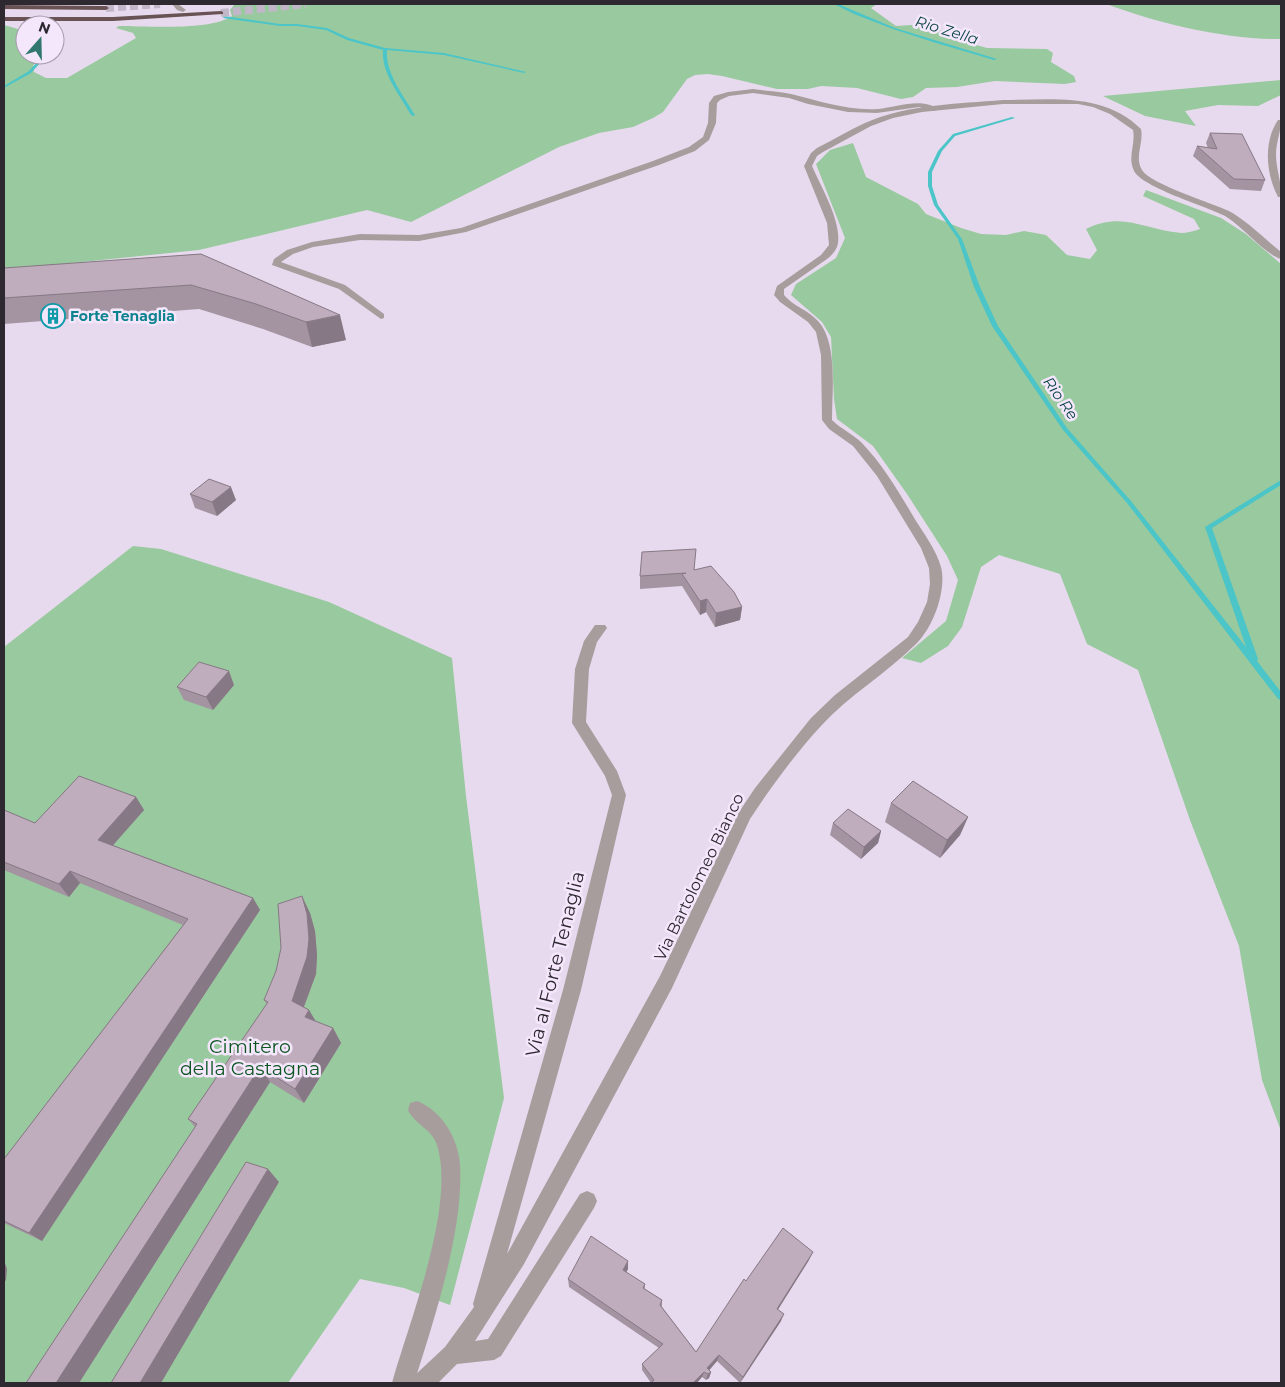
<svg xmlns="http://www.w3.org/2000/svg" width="1285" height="1387" font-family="Montserrat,sans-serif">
  <rect width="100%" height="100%" fill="#e7daee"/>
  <path fill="#99c99e" d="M235 4H877L871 8 896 26 911 25 958 33 976 45 987 48 1047 49 1053 53 1051 62 1074 76 1076 82 1065 84 995 81 957 87 926 88 913 97 901 99 857 88 821 86 808 89H777L722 76 708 74 695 75 687 79 663 112 653 118 633 127 599 133 559 147 411 222 367 210 199 250 4 270V25L25 31V55H39L33 66 34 72 46 78H67L136 38 133 33 116 28 119 26C146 26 211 31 232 16L230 10Z
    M1106 4H1281V39C1227 40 1157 23 1106 4Z
    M1281 80V95L1258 106 1218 105 1185 111 1196 126 1145 116 1103 96Z
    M853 143 866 177 918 204 926 214 961 228 981 234 1006 235 1024 231 1046 235 1067 255 1090 259 1097 250 1086 229C1123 211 1144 230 1181 233 1187 233 1194 231 1200 229L1194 219 1143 196 1146 190 1221 218 1246 234 1281 264V1131L1262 1080 1239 946 1190 820 1138 670 1087 644 1060 574 999 555 981 567 962 627 948 646 921 663 902 658 946 621 958 580 947 556 907 494 873 446 837 419 834 399 831 337 822 322 791 295 796 284 836 258 845 238 816 164 830 150Z
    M133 546 161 549 329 602 452 658 466 796 504 1098 450 1305 404 1288 360 1279 288 1383H4V647Z"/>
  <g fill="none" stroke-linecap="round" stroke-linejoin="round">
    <path fill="#4cc5c8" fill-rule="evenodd" d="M834 4H838L895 28 997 59 994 60 933 42 893 29 854 14Z
      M224 16 280 24H297L327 28 349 38 385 48 444 53 526 72 524 73 444 55 387 50C385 73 404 96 415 115L413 116 411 115C400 95 381 73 383 50L347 40 326 30 297 26H280L223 18Z
      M37 55H41L42 61 31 73 4 88V86L29 71 38 61Z
      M1012 117 1015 118 955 136 942 151 932 172V186L938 205 962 239 980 287 998 326 1067 428 1131 501 1246 647 1205 527 1281 480V485L1212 528 1258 659 1257 661 1281 692V700L1278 699 1127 503 1063 430 992 326 974 287 958 239 934 205 928 186V172L938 151 953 134Z"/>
    <path stroke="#c2b7c8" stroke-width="8" stroke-dasharray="8 4" stroke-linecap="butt" d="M106 8 160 4
      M221 13 306 4"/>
    <path fill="#a89d9d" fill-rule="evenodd" d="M753 89C766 91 779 91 791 94 820 101 848 111 878 109 897 107 921 97 938 109L934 111 919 107 877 113 848 112 808 104 789 98 753 93 729 96 720 100 717 103 716 123 709 140 695 151 659 165 466 232 419 241 360 240 313 247 293 254 281 262 345 285 384 314V318L381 319 339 289 272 265 274 259 287 250 312 242 360 234 419 235 461 228 653 161 689 147 703 137 708 123 709 103 714 96 728 92Z
      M417 1101C442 1111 458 1138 460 1164 464 1230 434 1320 414 1383H392C409 1322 456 1206 437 1145 432 1129 414 1124 408 1110L410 1103Z"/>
    <path fill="#a89d9d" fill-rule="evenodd" d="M172 4H178L186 10 183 12 177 10Z
      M1003 100C1051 100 1104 92 1141 129 1144 143 1134 157 1142 170 1150 184 1212 203 1229 211 1246 220 1266 240 1281 252V259C1264 254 1241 224 1223 215 1205 206 1142 187 1134 171 1127 157 1136 144 1133 130L1110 114 1093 107 1078 104H1003L922 112 893 118 871 126 823 152 817 156 812 166C821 187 841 220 838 243 837 250 832 255 827 259L784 289V295C793 306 808 310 818 321 838 343 832 391 832 420 841 429 853 434 862 443 884 466 900 494 916 521 925 535 936 550 941 567 947 590 933 628 916 644 886 674 849 695 821 726 795 754 771 787 750 819L672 988 524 1264 475 1341 488 1339 580 1194 587 1191 594 1194 597 1201 594 1208 501 1356 494 1360 457 1364 438 1383H412L415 1375 445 1347 474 1307 473 1304 563 990 612 795 605 776 572 723 575 669 584 641 595 625H605L607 628 597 642 589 669 586 722 617 771 626 795 581 990 507 1254 660 976 739 812 755 788 811 718 835 695 908 637 918 622 927 602 930 584 929 568 921 548 877 476 853 446 829 429 822 420 821 355 816 332 808 322 780 302 774 295 777 286 821 255 829 245 827 223 804 166 811 153 817 148C833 140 849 130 865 123 907 104 958 104 1003 100Z
      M1278 120H1281C1281 132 1276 142 1276 155 1276 169 1282 183 1281 197H1278C1266 174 1263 142 1278 120Z"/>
    <path fill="#685253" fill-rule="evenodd" d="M4 5 106 6 109 8 106 10 4 9Z
      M221 11 223 12V14L113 21H4V17H113Z"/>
  </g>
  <path fill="#a494a2" d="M1210 133 1265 180 1261 191 1230 189 1193 156 1197 146 1208 148 1206 143Z
    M201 254 346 340 312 347 263 329 199 309 4 324V268Z
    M190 494 236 500 217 516 195 508Z
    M695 570 742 607 740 620 715 627 706 612 700 615 682 586 640 589V576Z
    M234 685 213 710 184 700 177 687Z
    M136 797 144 810 113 845 253 898 260 910 42 1241 4 1223V1159L183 925 80 883 69 897 4 870V810L35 823Z
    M891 803 968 817 960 835 940 858 885 822Z
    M833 823 881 831 878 843 861 859 830 835Z
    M310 913 315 931 317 955 316 974 304 1007 309 1010 315 1021 333 1028 341 1043 304 1103 270 1082 79 1383H26L195 1127 188 1119 267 1004 264 1000Z
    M809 1260 778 1309 781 1321 740 1383 717 1361 709 1370 711 1372 709 1378 706 1380 702 1377 651 1383 642 1370V1364L659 1348 569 1287 568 1279 628 1269 626 1272 645 1284V1289L662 1300V1307L696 1352 746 1281Z"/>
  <path fill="#867884" d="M340 315 346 340 312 347 306 322Z
    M231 487 236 500 217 516 212 502Z
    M707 599 706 612 700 615V601Z
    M742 607 740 620 715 627 716 613Z
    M229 671 234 685 213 710 206 697Z
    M136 797 144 810 107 852 98 840Z
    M968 817 960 835 940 858 947 840Z
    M881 831 878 843 861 859 864 847Z
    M70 871 80 883 69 897 59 884Z
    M302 896 310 913 315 931 317 955 316 974 300 1017 292 1001Z
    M253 898 260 910 42 1241 29 1233Z
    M309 1010 318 1025 305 1017Z
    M333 1028 341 1043 304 1103 295 1089Z
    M260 1067 270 1082 79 1383H56Z
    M268 1169 279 1182 161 1383H140Z
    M813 1252 809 1260 774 1316 777 1309Z
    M4 1260 7 1269 6 1280 4 1283Z
    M628 1261V1269L623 1278V1270Z
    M784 1314 781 1321 740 1383 743 1377Z
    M719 1355 717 1361 706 1374 707 1368Z
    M704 1372 702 1377 697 1383H693Z
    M711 1372 709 1378 706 1380 708 1374Z"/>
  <path fill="#bfacbc" stroke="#867884" d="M1210 133 1242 134 1265 180 1234 179 1197 146 1217 149Z
    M201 254 340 315 306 322 256 304 191 285 4 298V268Z
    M209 479 231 487 212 502 190 494Z
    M696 549 694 570 711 566 734 592 742 607 716 613 707 599 700 601 682 574 686 573 640 576 642 552Z
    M199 662 229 671 206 697 177 687Z
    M79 776 136 797 98 840 253 898 29 1233 4 1221V1159L188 919 70 871 59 884 4 862V810L35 823Z
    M913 781 968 817 947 840 891 803Z
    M848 809 881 831 864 847 833 823Z
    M302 896 307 914 309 939 307 957 292 1001 309 1010 305 1017 333 1028 295 1089 260 1067 56 1383H26L197 1124 188 1119 268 1002 264 1000 276 971 281 948 278 904Z
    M246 1162 268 1169 140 1383H111Z
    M783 1228 813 1252 777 1309 784 1314 743 1377 719 1355 707 1368 711 1372 708 1374 704 1372 693 1383H651L654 1380 642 1364 663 1344 568 1279 591 1236 628 1261 623 1270 645 1284 643 1288 662 1300 660 1305 696 1352 744 1279 746 1281Z"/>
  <defs>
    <symbol id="building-ring" viewBox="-11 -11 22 22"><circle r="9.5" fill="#f4e7fc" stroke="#0f9aa8" stroke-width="1.5"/><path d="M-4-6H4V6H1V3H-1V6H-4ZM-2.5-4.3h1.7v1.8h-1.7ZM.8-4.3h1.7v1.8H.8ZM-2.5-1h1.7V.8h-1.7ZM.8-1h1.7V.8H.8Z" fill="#0f9aa8"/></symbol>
  </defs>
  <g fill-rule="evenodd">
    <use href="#building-ring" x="39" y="302" width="28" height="28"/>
  </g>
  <g text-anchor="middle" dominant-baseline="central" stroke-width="5" stroke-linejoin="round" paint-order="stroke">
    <g font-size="14" font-weight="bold" fill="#0d838f" stroke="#f4e7fc" text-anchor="start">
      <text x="70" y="316">Forte Tenaglia</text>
    </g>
    <g font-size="15" font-style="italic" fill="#0c4445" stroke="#f4e7fc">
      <text transform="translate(947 30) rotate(17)">Rio Zella</text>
      <text transform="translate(1061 398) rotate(55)">Rio Re</text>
    </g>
    <g font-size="16" fill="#2e2931" stroke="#f4e7fc">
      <text transform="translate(699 877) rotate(-64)">Via Bartolomeo Bianco</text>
    </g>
    <g font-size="19" fill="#2e2931" stroke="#f4e7fc">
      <text transform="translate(555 964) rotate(-76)">Via al Forte Tenaglia</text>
    </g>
    <g font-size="19" fill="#0c5621" stroke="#f4e7fc">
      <text x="250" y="1046">Cimitero<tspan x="250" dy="22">della Castagna</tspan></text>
    </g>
  </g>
  <rect width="1285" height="1387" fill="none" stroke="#2e2931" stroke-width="10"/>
  <g transform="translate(40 40) rotate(20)"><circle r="24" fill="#f4e7fc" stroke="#a59bab"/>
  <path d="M0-4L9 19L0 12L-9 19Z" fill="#31776d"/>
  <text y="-8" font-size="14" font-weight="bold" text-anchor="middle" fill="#2e2931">N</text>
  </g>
</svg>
